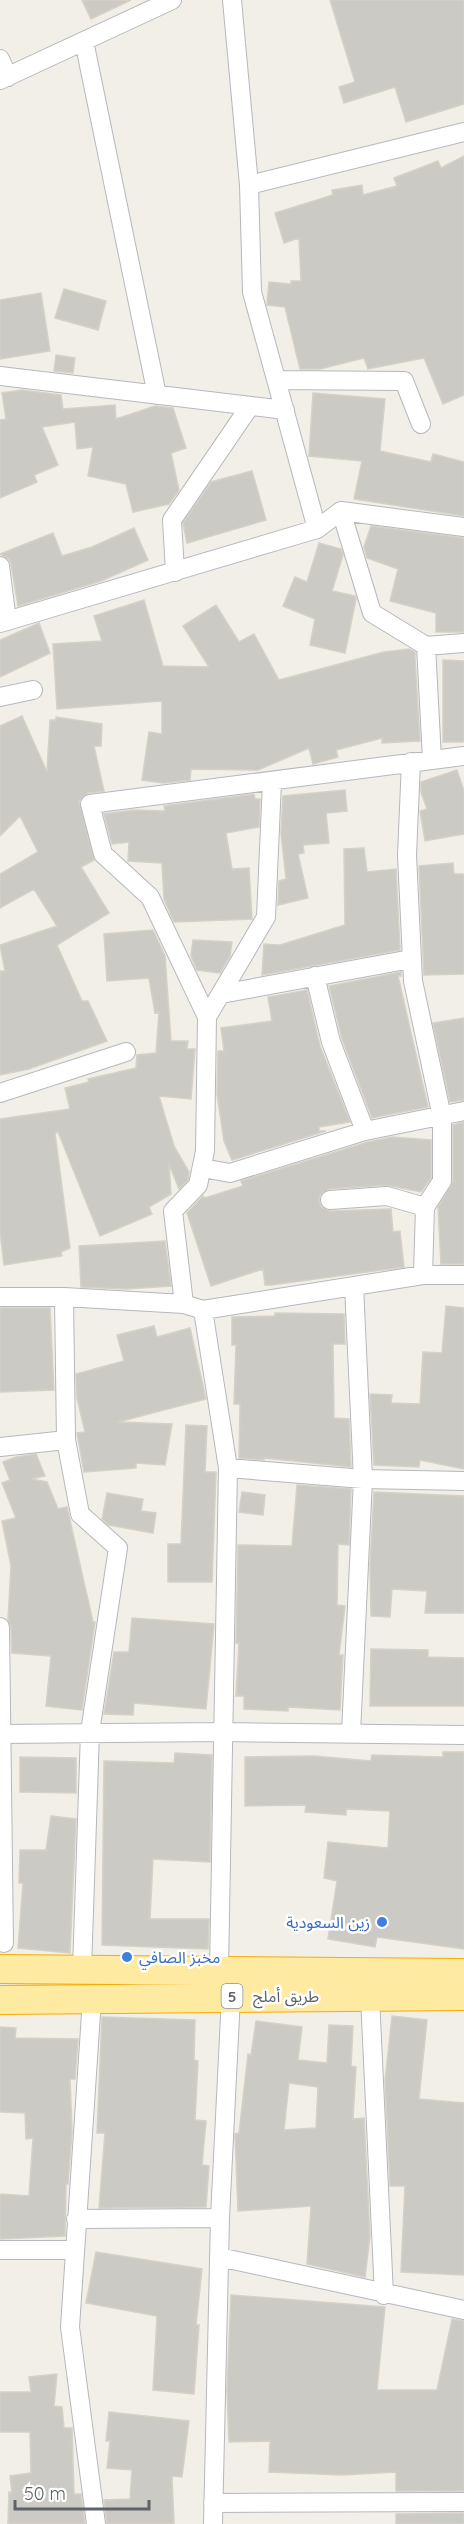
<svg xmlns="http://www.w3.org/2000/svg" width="464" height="2524" font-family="Quicksand,'Noto Sans Arabic',sans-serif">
  <rect width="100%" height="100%" fill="#f1efe8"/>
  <path fill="#cccac5" stroke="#d6d1c6" stroke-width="1.5" fill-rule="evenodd" d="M82 0H131L91 19Z
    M330 0H464V104L406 122 395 87 344 103 339 87 355 82Z
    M464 156V395L443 404 424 358 368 369 364 358 320 369H300L285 307 267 305V303L269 282 291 284V281H301L299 238 284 243 275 213 333 195 332 190 362 185 363 195 397 186 394 178 438 161 441 168Z
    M64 289 106 301 98 330 55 318Z
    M41 293 50 351 0 359V300Z
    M56 355 75 358 73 373 54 371Z
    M22 390 61 395 63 409 115 405 116 419 155 406 173 408 186 448 171 453 179 490 169 504 133 512 126 484 88 476 93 447 77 449 75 422 42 427 58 465 34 475 37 482 0 498V420L6 419 2 393Z
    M313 393 385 399 380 451 431 462 433 454 464 462V516L354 499 362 461 309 456Z
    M252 471 266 520 187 543 183 523 211 482Z
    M371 526 464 538V632H436V613L390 601 398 569 367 558 364 547Z
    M134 528 148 560 101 581 18 606 11 564 9 559 0 554 53 533 62 556 92 547Z
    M319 543 341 549 343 555 332 591 355 596 356 599 345 653 310 645 315 619 283 606 295 577 307 582Z
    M144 600 163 666 209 667 183 626 216 605 239 642 254 634 279 680 384 652 409 649 415 652V659L420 741 382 743V738L336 750 338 757 313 764 309 748 258 770 191 769 190 780 163 783 142 780 149 732 162 734V701L57 709 53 644 102 641 94 616Z
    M39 623 50 653 0 677V640Z
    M443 660 464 661V742H443Z
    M22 716 47 772 50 720H56V717L102 724 101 746H94L104 791 88 793 79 801 94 860 81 867 109 913 57 945 82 1001H88L107 1041 29 1069 0 1075V971H5L0 945 57 926 34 889 0 908V874L38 852 20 816 0 836V726Z
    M457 770 464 791V834L425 841 420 811 427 809 421 792V782Z
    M345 790 347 811 326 813 329 843 303 845 304 853 298 854 308 898 278 905 279 881 286 879 281 833 283 796Z
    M254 794 255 799H260L259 827 226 833 232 869 249 868 252 919 174 922 164 899 162 863 128 861 129 842 112 844 104 814 134 810 165 811 164 806Z
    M364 848 367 872 396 869 400 950 262 975 264 944 280 945 345 925 344 849Z
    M453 863 454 874H464V974L424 975 419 866Z
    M153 930 165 956 171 1041H188L187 1049H195L191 1099 159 1096 174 1146 189 1172 188 1180 179 1189 169 1164 171 1194 149 1207 152 1214 100 1236 58 1132 55 1133 70 1248 61 1252 62 1256 4 1265 0 1231V1119L70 1109 65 1088 89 1082 88 1079 136 1068 137 1055 156 1053 159 1012 155 1013 149 978 107 981 104 934Z
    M193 940 232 942 230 956 220 973 197 970 191 956Z
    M401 972V976H398L428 1107 372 1118 342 1039 329 986Z
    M307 990 320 1046 350 1122 319 1127V1131H326L232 1160 224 1141 217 1094 218 1051H224L221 1028 272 1021 268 997Z
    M464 1018V1100L450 1102 433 1023Z
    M464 1122V1264H441L438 1207 453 1182V1125Z
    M392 1137 431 1140V1178L421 1192 386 1185 329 1189 320 1195 319 1201 321 1207 330 1211 391 1209 393 1232 400 1231 404 1267 271 1285H265L263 1269 211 1286 187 1213 203 1196 205 1198 243 1186 241 1181 368 1142Z
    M165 1241 171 1286 125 1289 81 1287 79 1246Z
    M446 1306 464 1308V1469L420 1460 419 1467 374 1465 370 1394 392 1395 391 1403 420 1404 423 1352 442 1353Z
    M0 1308H50L54 1390 0 1392Z
    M275 1313 344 1314 345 1344H333L334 1418 349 1419 351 1467 264 1458V1460L239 1458 240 1404H234L236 1345H232V1317L275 1316Z
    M154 1326 157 1337 190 1328 206 1399 118 1422 172 1424 165 1465 136 1463V1468L84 1472 77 1433 85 1432 77 1398 76 1374 124 1361 117 1335Z
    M186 1425 207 1426 205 1472H216L212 1582H168V1544H181Z
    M36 1454 45 1476 31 1479 47 1482 58 1509 67 1507 93 1622H95L82 1710 46 1706 51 1656 12 1653 11 1627 8 1619 11 1566 2 1521 16 1518 2 1483 10 1480 3 1462 16 1457Z
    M297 1485 351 1489 349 1545 338 1544 337 1605 345 1606 339 1655H343L340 1710 288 1707V1711L244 1709V1696H236L239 1643H236L238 1545 292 1546Z
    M242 1492 265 1495 263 1515 239 1512Z
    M374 1492 464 1496V1613H425L427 1591 392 1589 390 1617 371 1616 370 1565Z
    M107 1493 143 1499 141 1511 156 1513 153 1533 109 1525 102 1519Z
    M132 1618 214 1624 206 1709 134 1703 133 1715 104 1714 114 1652H129Z
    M371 1649 428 1650V1657L464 1658V1706H370Z
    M443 1752H464V1949L377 1937 375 1947 328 1939 337 1881 324 1878 328 1842 388 1848 390 1811 346 1809V1815L305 1812 306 1805 245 1806V1757L314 1756 371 1761 372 1755 443 1757Z
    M175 1753 212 1755 210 1862 153 1859 150 1919H209L208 1949 102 1945 104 1761 174 1763Z
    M20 1757 76 1758V1793L20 1792Z
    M51 1816 76 1819 70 1953 18 1948 23 1883H19L20 1850H46Z
    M392 2016 427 2020 419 2099 464 2103V2275L401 2272 405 2186H390L385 2081Z
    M102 2017 195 2020 194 2060 198 2061 195 2120 206 2121 202 2165 209 2166 206 2207 99 2208 105 2133H97Z
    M256 2021 302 2027 298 2060 327 2063 329 2025 353 2026 351 2066 356 2067 353 2119 364 2118 370 2236 365 2277 307 2264 311 2206 238 2211 235 2134 239 2133 248 2054 251 2055ZM289 2083 318 2087 316 2128 284 2130Z
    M0 2027 16 2028 15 2038 78 2039 75 2079H70L72 2132 68 2184H66L65 2236 0 2239V2194L29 2196 33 2138 26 2139 25 2113 0 2112Z
    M96 2252 202 2269 196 2325H199L194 2394 153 2390 157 2316 86 2303Z
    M231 2295 385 2307 377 2390H437L452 2319 464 2321V2491H396V2472L342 2475 269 2472 270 2441 229 2442 227 2389Z
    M57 2374 54 2406 62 2407 64 2428H72L74 2494H81L85 2524H8L9 2492 12 2493 10 2476 31 2473 30 2432H0V2392H31L29 2377Z
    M109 2412 189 2421 182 2477 172 2476 174 2524H107L104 2500 130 2499 132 2470 107 2468 110 2441H106Z
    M464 2513V2524H396V2514Z"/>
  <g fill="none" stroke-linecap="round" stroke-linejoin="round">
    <defs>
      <path id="minor" d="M232 0 249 185 252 292 317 529
        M84 41 157 395
        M0 59 8 77
        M0 80 172 0
        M249 185 464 132
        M0 376 285 410
        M277 380 404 381 421 424
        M341 511 372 613 426 646 464 643
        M0 566 7 621
        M175 572 172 520 250 406
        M0 623 317 529 341 511 464 527
        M426 646 432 759
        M0 697 33 690
        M411 762 407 855 413 981 442 1117V1181L425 1207 423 1275
        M315 976 331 1042 365 1131
        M221 994 411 959
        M207 1017 266 917 272 782
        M0 1093 126 1052
        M202 1168 230 1173 365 1131 464 1111
        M330 1200 387 1196 425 1207
        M0 1297H64L184 1304 203 1310 423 1275H464
        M64 1297 66 1440
        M184 1304 173 1211 198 1185 205 1151 207 1017 150 897 103 854 90 804 464 756
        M203 1310 228 1468 219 1971
        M0 1447 66 1440 80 1514 118 1548 90 1732 82 1970
        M228 1468 363 1479 464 1481
        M0 1627 4 1943
        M351 1733 363 1479 354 1286
        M0 1734 223 1732 464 1735
        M370 1997 384 2295
        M92 1999 70 2327 96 2524
        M76 2219 220 2218
        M0 2250H74
        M219 2257 464 2310
        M213 2503 464 2502
        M213 2524 220 2218 231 1996"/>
      <path id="trunk" d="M0 1969 464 1973
        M0 2000 464 1996"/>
    </defs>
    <use href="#minor" stroke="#b5b8bc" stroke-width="20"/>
    <use href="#trunk" stroke="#f9ab00" stroke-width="30"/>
    <use href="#minor" stroke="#fff" stroke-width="18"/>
    <use href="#trunk" stroke="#feeaa1" stroke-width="28"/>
  </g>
  <g fill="#3f7fe0" stroke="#fff" stroke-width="2">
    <circle cx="382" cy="1922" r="6"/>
    <circle cx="127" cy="1957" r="6"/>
  </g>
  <g text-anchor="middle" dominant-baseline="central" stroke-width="5" stroke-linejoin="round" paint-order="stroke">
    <rect fill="#fff" stroke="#8f9295" stroke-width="1.5" x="221.5" y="1984" width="21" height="24" rx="4.5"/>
    <g font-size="15" font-weight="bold" fill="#5f6368">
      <text x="232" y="1996">5</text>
    </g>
    <g font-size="16" fill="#366cbe" stroke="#fff" text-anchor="end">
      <text x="370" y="1922">زين السعودية</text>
      <text x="139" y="1957" text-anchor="start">مخبز الصافي</text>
    </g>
    <g font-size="16" fill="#5f6368" stroke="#fff">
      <text x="286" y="1996">طريق أملج</text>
    </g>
  </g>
  <path d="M15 2500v9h134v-9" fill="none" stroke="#5f6368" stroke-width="3"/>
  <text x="24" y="2500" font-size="18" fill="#5f6368" stroke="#ffffff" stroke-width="4.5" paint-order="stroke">50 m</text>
</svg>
